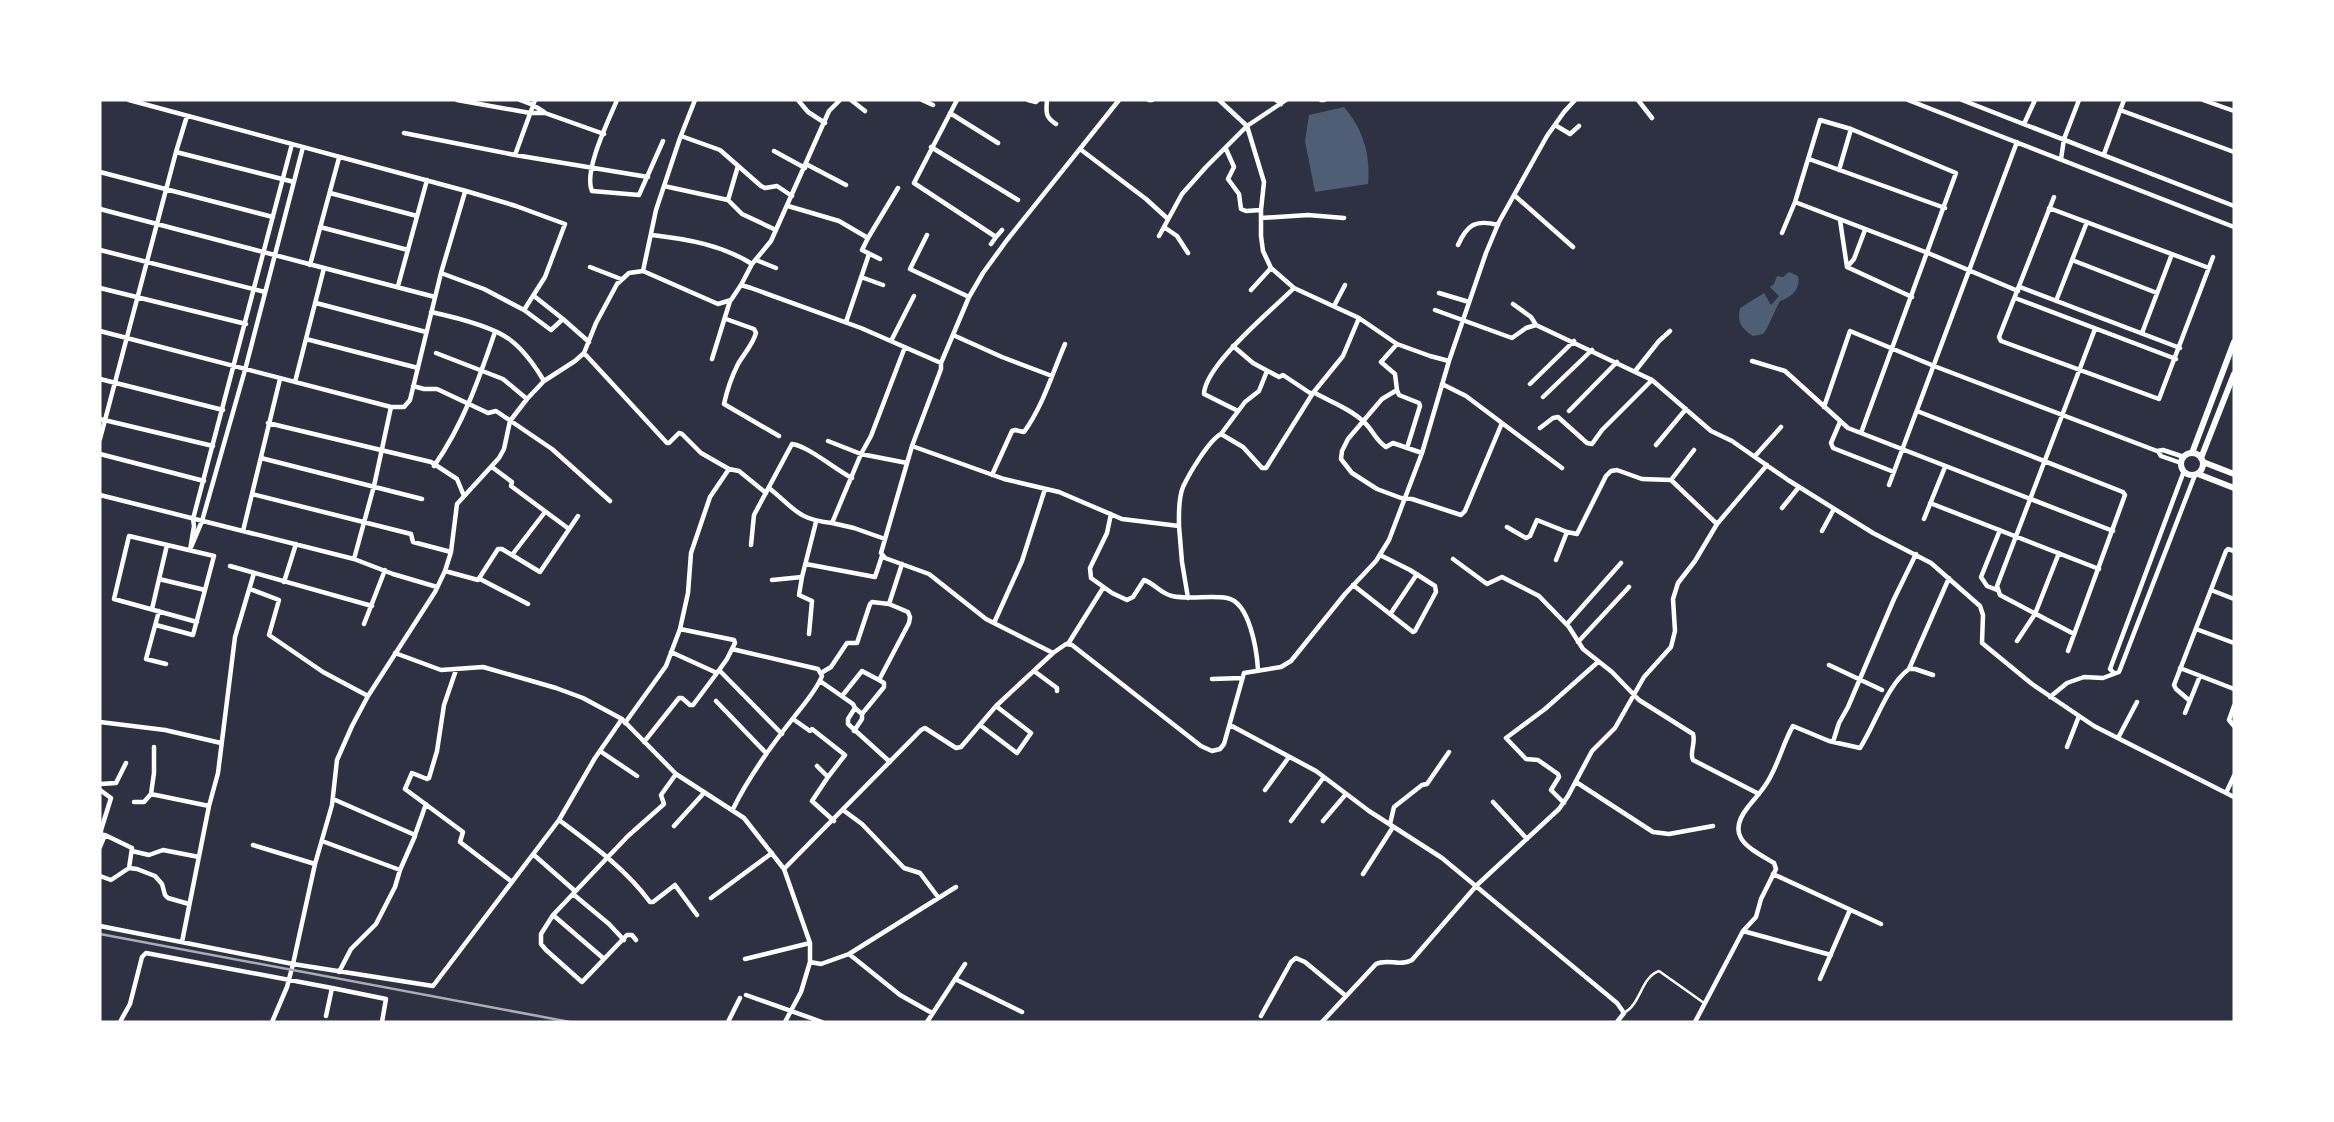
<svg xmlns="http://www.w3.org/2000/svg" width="2334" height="1122" font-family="Mulish,sans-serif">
  <rect width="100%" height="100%" fill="#2d3142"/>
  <path fill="#4f5d75" d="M1344 107C1363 129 1371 155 1368 184L1315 192 1305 141 1309 115Z
    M1789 272 1798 276C1801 289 1791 298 1780 301 1777 306 1767 330 1764 333 1762 335 1755 335 1753 336 1741 328 1737 322 1740 308L1764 293 1771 305 1779 296 1770 287 1774 284 1777 276 1783 277Z"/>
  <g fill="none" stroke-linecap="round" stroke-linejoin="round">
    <path stroke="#fff" stroke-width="2.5" d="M1624 1013C1641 1004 1641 977 1659 971L1704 1003"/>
    <path stroke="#fff" stroke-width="4.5" d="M129 100 466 191 516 206 565 224 545 277 524 310 484 289 441 273
      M457 100 530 113H545L604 134
      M520 100 533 105 544 112
      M617 100C609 120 583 171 592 191L639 195 663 141
      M798 100 808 112 825 123
      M851 100 865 111
      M922 100 933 105
      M957 100 914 183 996 237 1002 230
      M1028 100 1036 102 1038 100
      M1047 100C1046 112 1045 117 1056 124
      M1149 100H1152
      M1219 100 1247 126 1264 182 1261 210V236L1263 251 1271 268 1294 288 1359 318 1397 344 1430 356 1449 361
      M1276 100 1281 104
      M1321 100H1324
      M1638 100 1652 118
      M1908 100 2234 227
      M1962 100 2234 206
      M2203 100 2234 111
      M2120 110 2234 152
      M950 113 998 143
      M2024 124 2035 100
      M1555 125 1570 134 1579 126
      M404 133 515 155 648 177
      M681 136 720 150 761 186 765 188 777 186 792 196
      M931 147 1018 200
      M1080 149 1146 199 1168 219
      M1226 149 1234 167 1228 179 1239 194 1241 209 1246 211 1261 210
      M774 151 805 168
      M176 152 294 182
      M2104 154 2124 100
      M515 155 535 100
      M1809 159 1945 208
      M2061 159 2064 139 2079 100
      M806 164 846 185
      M1839 170 1851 129
      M100 172 273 217
      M664 186 728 200 742 214 776 230
      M330 193 417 216
      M1514 195 1573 247
      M2054 197 1999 337 2001 341 2159 399 2213 257
      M728 200 738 166
      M1795 202 1928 253 2018 291
      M788 206 839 221 868 238 862 250 880 259
      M2049 208 2209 268
      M100 209 324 268 295 382
      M1261 218 1308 215 1344 218
      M1840 220 1847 267 1912 297
      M320 227 408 250
      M1164 227 1177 236 1188 253
      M1782 233 1795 202 1820 120 1851 129 1956 173 1861 433
      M652 235C687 239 722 245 752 264
      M927 235 910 269 969 297
      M1159 236 1182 194 1206 167 1247 126 1286 100
      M868 238 898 188
      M991 244 996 237
      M1458 245C1467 225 1475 219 1498 225
      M100 250 265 292
      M756 260 776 268
      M2072 260 2157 293
      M310 265 339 158
      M590 267 621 279
      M1847 267 1854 259 1865 230
      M324 268 435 297
      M643 271 656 210 680 138 695 100
      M861 277 883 285
      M741 285 752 264 771 241 829 111 840 100
      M398 286 427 180
      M2020 287 2180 348
      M100 288 246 324
      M1251 290 1271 268
      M1439 293 1469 302
      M534 296 563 319
      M2015 298 2176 359
      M2056 301 2087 222
      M316 303 426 332
      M1513 304 1531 317 1536 325
      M1334 306 1345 285
      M524 310 551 330 563 319 589 342
      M1435 310 1512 338 1526 328 1536 325 1652 380 1711 431 1732 441 1788 480 1873 533 1931 563 1980 606 1983 615 1982 643 2032 684 2094 726 2234 797
      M431 312C454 317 491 326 509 339 523 349 535 366 544 381
      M726 319 754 329 756 333C752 346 745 352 738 364 732 376 727 390 724 404L779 436
      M846 322 869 254
      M100 331 391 407
      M2142 333 2172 254
      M953 335 1002 357 1052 376
      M306 339 418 368
      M891 341 914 296
      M1397 344 1381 362 1395 374 1397 390 1382 399 1348 439 1342 451 1341 459 1352 473 1377 489 1401 498 1412 499 1461 515 1465 511 1502 423
      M1233 346 1253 363 1279 377 1283 375 1310 393H1315C1331 402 1351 409 1364 422 1373 430 1375 440 1386 447L1393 443 1422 453
      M436 353 503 379 527 399
      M584 353 667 443H669L679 433 682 434 701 453 729 469 739 471 766 493
      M712 359 730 301
      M1752 361 1785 371 1848 428 2113 531
      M1636 370 1659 341 1670 331
      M100 379 223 410
      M1442 384 1466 396 1562 468
      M1530 384 1574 341
      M413 386 424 389H437L488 413 496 411 552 449 610 501
      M1397 390 1399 395 1419 403 1420 406 1407 448
      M1543 397 1592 350
      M1824 407 1850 331 1934 366 2157 451 2163 450 2184 457
      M1238 411 1204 394C1205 365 1272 310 1294 288
      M1569 411 1617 362
      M1917 411 2123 492 2125 495 2068 651
      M100 419 213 446
      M1840 422 1831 443 1833 448 1894 472
      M268 423 431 462 457 479 464 496
      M1540 428 1553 418 1558 417 1587 443 1592 444 1602 430 1652 380
      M1221 434 1243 447 1262 468H1266L1313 393 1343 356 1359 318
      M100 439 176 152 187 116
      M828 441 861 454 871 436 905 347
      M1656 445 1686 409
      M912 446 1004 479 1059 492 1122 519 1179 526 1182 562 1188 598
      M2158 451 2161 456 2181 463
      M100 454 204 481
      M1755 456 1781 427
      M261 458 422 499
      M434 466C463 425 479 379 495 332
      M492 467 512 482 511 486 569 529
      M992 475 1012 431 1015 430 1024 432C1043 406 1052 374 1065 344
      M1671 480 1694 450
      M1889 485 2017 142
      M769 488C794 508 798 520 832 523
      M252 494 411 534 413 542 451 552
      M100 495 354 559 393 574 437 587
      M1930 503 2099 569
      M1782 508 1799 487
      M1111 514 1107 533 1090 568 1091 578 1112 593 1127 600 1133 597 1144 580C1154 583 1161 594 1172 596 1190 600 1209 595 1227 598 1250 602 1257 652 1258 670
      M1924 519 1945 467
      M1179 526C1179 514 1178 499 1183 487 1189 474 1209 440 1221 434L1245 402 1259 391 1267 371
      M1507 527 1526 538 1530 536 1537 520 1567 532 1556 560
      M243 531 280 379
      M1822 531 1834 509
      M1567 532 1577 534 1606 476 1611 471 1617 470 1642 479 1671 480 1717 524
      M885 539 854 528 832 523 861 454 907 463
      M751 545 754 515 792 444C808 446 836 470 852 478
      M191 547 202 521 245 370 303 147
      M190 550 194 526 193 519 292 144
      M512 555 540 572 578 516
      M354 559 374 486 391 407H404L410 400 441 273 465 192
      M1453 559 1487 584 1502 577 1539 596 1569 627 1583 649 1612 672 1639 700 1693 734C1696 744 1689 753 1693 760L1759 794
      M806 564 875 577 882 556
      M230 566 372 606
      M445 571 478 580 498 549H502L512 555 545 512
      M802 577 799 595 812 601 809 634
      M159 579 205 590 214 556 129 536 114 599 197 622
      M480 579 528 604
      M772 580 802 577 816 522
      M284 582 296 544
      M1353 585 1413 632 1415 631 1436 592 1435 586 1410 570 1380 555
      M250 589 279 600 269 635 323 672 368 696
      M1997 590 1987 586 1981 577 2000 530
      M2211 590 2234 599
      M152 609 167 545
      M159 611 146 659 166 664
      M1391 613 1417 574
      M994 623 1022 561 1045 489
      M364 624 385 570
      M1567 624 1621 563
      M156 625 193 635 205 590
      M2196 629 2234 643
      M2074 634 2000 595 1997 586 2095 329
      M2017 641 2035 614 2059 553
      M1578 642 1629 587
      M1068 644 1103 588
      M732 649 818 669 822 676C816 691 804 704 794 717 771 746 749 776 733 809
      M671 652 717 673 727 659 735 643 734 640 680 629
      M395 653 441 670 483 667 556 688 583 698 622 719 676 774 744 818 784 869 810 943V962L801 992 785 1022
      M1053 653 986 619 929 574 885 558 881 553 912 446 941 369V363L969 297 983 273 1007 240 1119 100
      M1829 665 1882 690
      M2180 668 2234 689
      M1909 669H1915L1933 675
      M456 670 444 705 437 751 429 778 427 779 412 773 405 789 463 832 460 842 512 882
      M719 670 782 734
      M1034 671 1057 688V691
      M821 673 831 667 847 643H857L870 604 872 602 889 604
      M2114 673 2110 669 2184 471
      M1212 679 1242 678
      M820 681 853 704 855 708 862 714
      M842 696 862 671 879 680 909 623 910 617 908 612 889 604 902 564
      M2050 697 2067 683 2084 677 2103 678 2119 672 2195 475
      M716 701 766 753
      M2190 701 2176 689 2174 685 2226 551 2228 549 2234 551
      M2234 706 2229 720 2234 726
      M855 708 848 719V724L890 762
      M2185 713 2200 676
      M793 719 810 731 812 729 845 755 828 777
      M100 722 165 730 221 743
      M625 723 666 666 680 629 688 593 691 553 710 497 729 469
      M980 725 1017 753 1031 733 996 706
      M1230 725 1316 771 1369 811 1442 858 1617 1003 1624 1013 1617 1022
      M854 731 862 719V714L884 687V683L879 680
      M2118 738 2137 702
      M644 742 679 698H682L690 705H693L717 673
      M1833 742 1839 723 1848 707 1894 599 1916 554
      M2067 747 2079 716
      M600 751 637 776
      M817 766 828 777 812 801 834 821
      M1576 782 1653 832 1669 834 1713 826
      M100 784 116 783 126 763
      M100 790 111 798 101 830V835H105L100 847
      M1265 790 1289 757
      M2226 793 2234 776
      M151 794 154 773V747
      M134 802H144L151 794 209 806
      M1493 802 1527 839
      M1564 803 1551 790 1559 777 1558 774 1538 760 1526 759 1506 738 1545 709 1598 662
      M843 810 862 824 904 868 920 873 938 897
      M559 820C591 844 626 869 650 902H653L675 885 697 915
      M1291 821 1324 777
      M1323 821 1346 794
      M1390 824 1394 807 1422 785 1427 784 1449 752
      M674 826 703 794
      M105 835 132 848 129 868
      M415 835 426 804
      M322 841 400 870 415 836V835L333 799
      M253 845 315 864
      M132 851 149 855 163 850 199 857
      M534 855 575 891
      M784 869 921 730 925 728 956 748 961 747 996 706 1053 653 1066 644 1072 645 1201 746 1212 751 1220 749 1224 744 1244 673 1281 667 1291 661 1345 594 1376 561 1389 540 1422 453 1449 361 1486 253 1499 222 1547 136 1564 112 1575 100
      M1363 874 1393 827
      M1773 874 1881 924
      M100 876 111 880 129 868 137 869 155 876 162 884 165 895 168 898 189 904
      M573 894 609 924 624 940
      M711 898 772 853
      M553 915 603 958
      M100 926 293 964 315 864 332 805 337 760 352 726 368 696 435 592 445 571 451 552 457 504 499 458 504 449 510 421 527 399 544 381 575 361 584 353 596 323 617 284 629 273 643 271 718 304 731 300 741 285 751 288 861 328 941 363
      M1743 931 1831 955
      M636 940 632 935H627L582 982 546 950 541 944V934L553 915 607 858 628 836 664 804 661 795 676 774
      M182 942 209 806 218 773 235 637 254 573
      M849 954 900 995 932 1013
      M745 959 810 943
      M810 962 821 964 849 954 956 887
      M339 972 351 949 376 924 395 887 400 870
      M955 979 1022 1012
      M1820 979 1850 910
      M332 988 386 999 382 1022
      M746 995 822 1022
      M1261 1016 1291 962 1296 958 1305 962 1346 996
      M120 1022 130 1004 142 957 146 953 332 988 326 1016
      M272 1022 287 987 293 964 433 986 559 820 595 758 622 719
      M728 1022 740 998
      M927 1022 965 964
      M1322 1022 1376 964C1388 958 1400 967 1412 960L1477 885 1559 809 1568 796 1592 751 1615 728 1644 677 1671 647 1675 631 1673 599 1678 583 1695 561 1717 524 1767 465
      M1695 1022 1743 931 1756 917 1761 899 1776 869 1774 863C1749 848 1724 837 1748 807 1755 798 1763 790 1768 781 1779 763 1783 743 1793 726L1829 741 1860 748C1875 725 1887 685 1909 669L1949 578"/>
    <path stroke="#fff" stroke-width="6" d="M2181 464a11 11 0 1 1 22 0a11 11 0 1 1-22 0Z
      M2192 453 2234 342
      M2201 458 2234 374
      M2203 462 2234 474
      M2198 474 2234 488"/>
    <path stroke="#abadb3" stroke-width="2.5" d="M100 934 570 1022"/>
  </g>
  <rect width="2334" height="1122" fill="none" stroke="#ffffff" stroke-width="203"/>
</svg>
